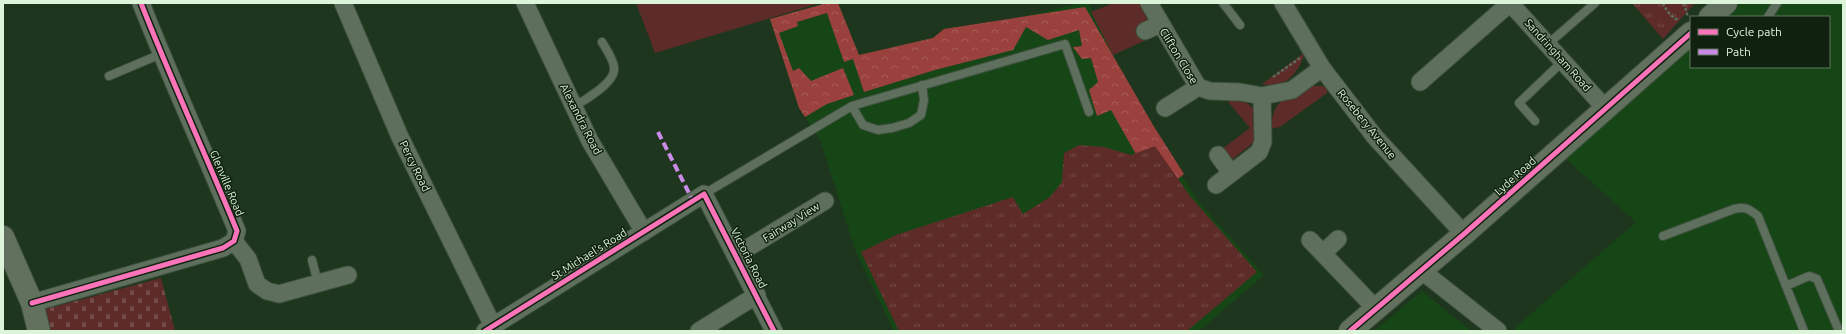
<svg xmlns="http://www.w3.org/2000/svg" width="1846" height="334" font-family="Ubuntu,sans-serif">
  <defs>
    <pattern id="forest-crowns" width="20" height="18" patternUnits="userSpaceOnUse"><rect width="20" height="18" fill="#9a403d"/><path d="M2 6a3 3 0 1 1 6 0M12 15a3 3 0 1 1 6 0" fill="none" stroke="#a85c58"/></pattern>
    <pattern id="cemetery-stones" width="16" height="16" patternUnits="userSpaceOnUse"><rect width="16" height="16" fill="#5d2c28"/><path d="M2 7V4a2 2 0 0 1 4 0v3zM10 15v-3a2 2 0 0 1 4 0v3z" fill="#744b47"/></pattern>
    <pattern id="park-tufts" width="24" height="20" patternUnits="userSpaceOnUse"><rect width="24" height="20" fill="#5d2c28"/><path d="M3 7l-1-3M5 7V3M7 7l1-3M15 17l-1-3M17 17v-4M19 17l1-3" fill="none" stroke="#744b47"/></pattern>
  </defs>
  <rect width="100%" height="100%" fill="#1e361e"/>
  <path fill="#164616" d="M827 3H838L859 55 1081 3H1088L1148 126 1199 202 1264 275 1199 331H894L856 252 820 140 799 108 770 19Z
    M1728 3H1843V331H1514L1516 327 1636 222 1566 159 1691 38V67H1829V17H1713Z
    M1422 291 1471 331H1374Z"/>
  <path fill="#5d2c28" d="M636 3H820L655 53Z
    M1114 3H1140L1155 36 1113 55 1091 12Z
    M1305 52C1299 72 1286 90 1262 84Z
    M1311 86H1323L1327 88V93L1280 127 1270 129C1275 97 1284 99 1311 86Z
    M1238 96 1253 108 1254 142 1229 162 1222 149 1250 128 1224 97Z"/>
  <path fill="url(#forest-crowns)" d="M827 3H838L859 55 933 38 944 29 1085 7 1153 125 1184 174 1168 187 1154 186 1111 110 1097 116 1089 90 1098 82 1091 58 1082 59 1073 47 1082 46 1079 30 1048 40 1026 27 1013 50 935 70 864 92 853 59 844 62 827 13 797 22 798 26 779 33 793 71 799 68 811 81 843 68 854 95 827 104 805 117 799 108 770 19Z"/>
  <path fill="url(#cemetery-stones)" d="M161 278 175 331H48L42 310Z"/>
  <path fill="url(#park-tufts)" d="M1632 3H1695L1663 39Z
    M1079 145 1104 147 1131 155 1155 146 1190 196 1257 272 1187 331H899L861 252 896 235 1013 197 1023 214 1050 197 1062 182 1064 153Z"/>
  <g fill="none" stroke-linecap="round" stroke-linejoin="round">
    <defs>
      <path id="lane" d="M1223 3 1240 25
        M1768 17 1777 3
        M1548 44 1595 3
        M109 76 161 54
        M574 106C584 101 616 82 614 68 614 60 606 49 602 42
        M852 106 863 125 878 130 892 128 909 123 921 115 924 100 922 85
        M1535 121 1519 103 1563 61
        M704 194 852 106 1065 44 1089 112
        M1663 236 1734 209C1745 206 1749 209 1758 216L1804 331
        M312 260 318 283
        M1786 286 1809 276 1817 279 1839 331"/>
      <path id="street" d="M343 3 400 137 493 326
        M525 3 590 141 644 232
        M1149 3 1198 87 1210 91 1240 92 1262 96 1292 90 1322 68
        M1283 3 1322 68 1375 137 1464 234
        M1510 3 1605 108
        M1145 31 1160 24
        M1420 82 1510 3
        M1165 108 1198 87
        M1218 155 1231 173
        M1216 185 1259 152 1263 142 1262 96
        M1310 240 1376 309
        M234 241 248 259 257 284 267 291 279 294 348 275
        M1323 253 1338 239
        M736 255 825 201
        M1422 271 1498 331
        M32 303 223 248 234 241 237 231C206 155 171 80 141 3
        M485 331 704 194 774 331
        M699 331 757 295"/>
      <path id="secondary" d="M1710 17 1726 3
        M3 237 32 303 39 331
        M1350 331 1464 234 1691 33"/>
    </defs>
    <use href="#lane" stroke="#3d503c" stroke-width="10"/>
    <use href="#street" stroke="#3d503c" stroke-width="19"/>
    <use href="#secondary" stroke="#3d503c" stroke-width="24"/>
    <path stroke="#5a6b5a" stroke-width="2.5" stroke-dasharray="3 2" stroke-linecap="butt" d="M1663 3 1667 11 1675 19H1680
      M1684 3 1688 17
      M1273 77 1300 58"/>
    <use href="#lane" stroke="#5e6f5e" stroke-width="8"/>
    <use href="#street" stroke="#5e6f5e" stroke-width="17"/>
    <use href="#secondary" stroke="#62715e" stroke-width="22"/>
    <path stroke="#ca8be6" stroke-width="4" stroke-dasharray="8 4" stroke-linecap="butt" d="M658 132 693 201"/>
    <defs>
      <path id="cycleway" d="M32 303 223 248 234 241 237 231C206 155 171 80 141 3
        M485 331 704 194 774 331
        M1350 331 1464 234 1691 33"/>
    </defs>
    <use href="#cycleway" stroke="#10220f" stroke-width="8"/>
    <use href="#cycleway" stroke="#fb73b8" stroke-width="5"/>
  </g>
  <g text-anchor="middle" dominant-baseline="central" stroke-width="3" stroke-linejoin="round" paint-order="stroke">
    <g font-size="11" fill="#dcf5da" stroke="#10220f">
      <text transform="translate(1558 55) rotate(48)">Sandringham Road</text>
      <text transform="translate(1179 56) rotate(59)">Clifton Close</text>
      <text transform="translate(581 119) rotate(63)">Alexandra Road</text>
      <text transform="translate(1367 124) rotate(51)">Rosebery Avenue</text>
      <text transform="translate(415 166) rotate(64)">Percy Road</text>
      <text transform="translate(1515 176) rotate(-42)">Lyde Road</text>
      <text transform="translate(227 183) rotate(67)">Glenville Road</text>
      <text transform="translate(791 222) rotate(-32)">Fairway View</text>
      <text transform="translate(589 254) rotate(-32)">St Michael's Road</text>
      <text transform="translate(749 258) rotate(63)">Victoria Road</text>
    </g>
  </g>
  <rect width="1846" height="334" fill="none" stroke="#dcf5da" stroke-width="8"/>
  <rect x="1690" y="16" width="140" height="52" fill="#10220f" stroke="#627660"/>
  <rect x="1698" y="29" width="20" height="6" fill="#fb73b8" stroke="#627660"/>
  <text x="1726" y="36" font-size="12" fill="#dcf5da">Cycle path</text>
  <rect x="1698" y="49" width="20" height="6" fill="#ca8be6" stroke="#627660"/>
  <text x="1726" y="56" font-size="12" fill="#dcf5da">Path</text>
</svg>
